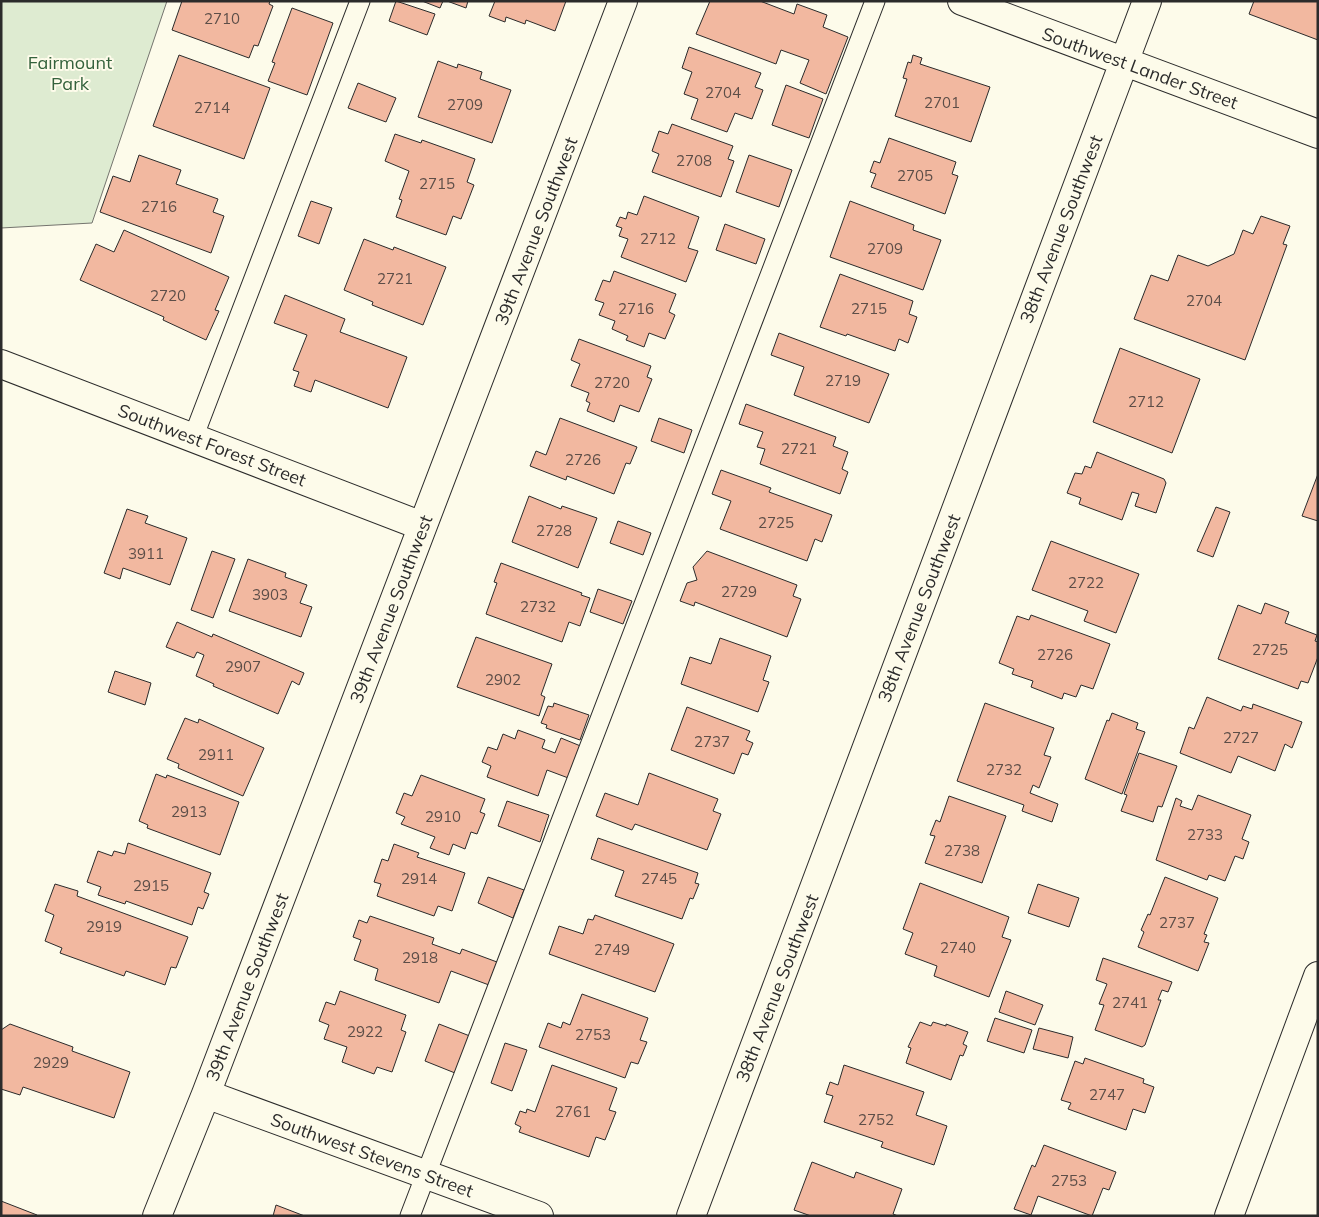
<svg xmlns="http://www.w3.org/2000/svg" width="1319" height="1217" font-family="Mulish,sans-serif">
  <rect width="100%" height="100%" fill="#fdfbea"/>
  <path fill="#deebd1" stroke="#74746e" d="M1 1H167L92 223 1 228Z"/>
  <path fill="#f2b8a0" stroke="#2b2b2b" d="M182 1H270L269 4 273 6 258 46 254 45 249 58 172 30Z
    M396 1 435 14 427 35 389 21Z
    M422 1H443L440 8Z
    M447 1H468L466 8Z
    M495 1H566L555 31 526 20 525 24 506 17 505 22 489 16Z
    M710 1H760L794 14 797 4 827 15 823 27 848 37 826 94 800 83 809 60 781 50 776 64 696 34Z
    M1254 1H1318V40L1249 14Z
    M292 8 333 23 307 95 268 81 275 63 272 62Z
    M689 47 761 73 755 87 763 90 752 119 735 113 727 132 691 119 698 99 684 94 692 72 682 68Z
    M179 55 270 88 244 159 153 126Z
    M913 55 922 58 920 64 990 87 971 142 895 116 907 79 903 78 908 62 911 63Z
    M438 61 457 68 458 64 482 72 480 79 511 90 492 143 418 117Z
    M358 83 396 98 386 122 348 108Z
    M786 85 823 99 809 138 772 125Z
    M672 124 733 146 728 159 734 161 721 197 652 172 659 154 652 151 659 131 668 134Z
    M395 134 421 143 422 140 475 159 467 182 474 185 461 219 453 216 446 235 396 217 402 200 399 199 409 171 385 161Z
    M889 138 956 162 952 174 958 176 945 214 871 187 876 174 870 172 874 161 880 163Z
    M139 155 181 170 176 184 218 199 213 212 224 216 211 253 100 212 113 176 130 182Z
    M749 155 792 170 779 207 736 192Z
    M644 196 699 217 688 248 698 251 686 282 621 257 628 239 619 236 622 228 616 226 620 217 626 219 628 212 637 215Z
    M311 201 332 208 319 244 298 236Z
    M850 201 914 225 913 230 941 240 923 290 830 257Z
    M1261 216 1290 226 1283 244 1287 245 1245 360 1134 319 1151 275 1168 281 1178 255 1208 266 1234 254 1243 230 1253 234Z
    M725 224 765 239 756 264 716 250Z
    M124 230 229 277 215 310 219 311 206 340 163 320 164 317 80 280 96 244 114 252Z
    M364 239 393 250 394 247 446 267 423 325 372 305 373 302 344 290Z
    M614 271 676 294 669 312 675 315 665 339 649 333 644 347 626 340 628 336 612 329 615 321 599 315 604 303 595 300 603 280 610 282Z
    M840 274 913 301 909 314 917 317 908 343 899 339 895 351 847 334 846 336 820 327Z
    M285 295 345 319 340 332 407 357 388 408 315 380 311 392 294 386 299 372 293 370 307 335 274 323Z
    M779 333 889 374 869 423 794 395 804 367 771 355Z
    M579 339 651 366 647 377 652 379 639 412 620 405 614 422 587 411 590 403 586 401 589 393 571 386 580 364 571 360Z
    M1120 348 1200 379 1172 453 1093 422Z
    M746 404 836 437 833 446 848 452 842 469 848 472 840 494 760 464 765 449 757 447 763 432 739 424Z
    M560 418 637 447 630 464 626 463 614 494 567 476 566 480 530 466 536 451 546 455Z
    M659 418 692 430 684 453 651 441Z
    M1097 452 1164 479 1166 483 1156 513 1135 506 1139 494 1132 492 1122 520 1079 504 1081 498 1067 493 1075 473 1082 474 1085 466 1091 468Z
    M721 470 771 488 769 492 832 515 822 542 815 539 807 561 720 529 731 501 712 494Z
    M1318 474V521L1302 516Z
    M529 496 561 509 562 506 597 518 578 568 512 542Z
    M1216 507 1230 512 1213 557 1197 551Z
    M127 509 148 516 145 523 187 538 170 585 123 568 120 579 104 573Z
    M618 521 651 533 643 555 610 543Z
    M1051 541 1139 574 1116 633 1084 621 1088 611 1032 590Z
    M212 551 235 559 213 618 191 610Z
    M707 551 797 585 793 596 801 599 787 637 695 602 694 606 680 601 687 583 697 580 693 567Z
    M248 559 286 573 285 577 307 585 300 603 312 607 301 637 229 611Z
    M501 563 582 593 581 595 590 598 580 626 569 622 562 642 486 614 497 583 494 582Z
    M598 589 632 601 623 624 590 612Z
    M1265 603 1289 612 1285 623 1317 635 1315 641 1318 642V657L1308 683 1301 681 1298 689 1218 659 1238 605 1261 614Z
    M1031 615 1110 644 1093 689 1081 685 1076 697 1064 693 1062 699 1031 687 1033 681 1012 674 1014 669 999 663 1017 616 1029 620Z
    M177 622 212 637 213 634 304 673 299 685 292 681 278 714 213 686 214 684 196 676 204 655 197 652 194 658 166 647Z
    M476 637 552 664 541 695 545 697 539 716 457 687Z
    M720 638 771 656 763 680 769 682 758 712 681 684 690 657 711 664Z
    M115 671 151 683 145 705 108 692Z
    M1207 697 1241 711 1243 706 1252 709 1253 704 1302 722 1292 748 1285 744 1275 771 1238 756 1231 773 1180 753 1189 727 1194 729Z
    M554 703 589 715 580 740 546 728 547 725 541 723 548 706 553 707Z
    M985 703 1054 728 1044 755 1051 757 1039 788 1033 785 1030 793 1058 804 1052 822 1022 811 1024 805 957 781Z
    M687 707 750 731 746 740 753 743 748 755 742 753 734 774 671 750Z
    M1112 713 1138 723 1136 729 1145 732 1122 794 1085 779 1107 720 1109 721Z
    M185 718 198 723 199 719 264 748 243 796 178 768 179 764 167 759Z
    M518 730 545 740 542 748 555 753 561 738 583 747 571 779 547 770 538 796 487 777 491 766 482 762 488 747 497 750 503 734 515 739Z
    M1139 753 1177 766 1162 807 1158 806 1153 822 1121 811 1127 795 1124 794Z
    M649 773 718 799 713 811 721 814 707 850 635 824 632 830 596 816 605 793 638 805Z
    M156 774 166 778 167 775 239 802 220 855 147 828 148 825 139 821Z
    M421 775 485 799 480 812 485 814 477 834 471 832 465 849 453 844 449 855 430 848 435 837 401 824 405 817 396 813 404 793 412 796Z
    M1198 795 1251 815 1242 839 1249 842 1243 859 1235 856 1225 881 1209 875 1207 880 1156 860 1176 798 1182 801 1180 806 1192 810Z
    M949 796 1006 816 982 883 925 863 935 836 930 835 936 820 940 822Z
    M507 801 549 815 540 842 498 826Z
    M598 838 698 873 695 883 699 884 693 899 690 898 682 919 615 896 624 871 591 859Z
    M128 843 211 873 204 892 209 894 203 909 198 907 192 925 126 901 125 904 98 895 101 887 87 882 98 851 112 856 114 851 125 854Z
    M394 844 419 853 417 857 465 873 452 911 438 906 434 916 377 896 381 884 374 882 382 859 388 861Z
    M488 877 524 890 513 918 478 903Z
    M1165 877 1218 898 1204 934 1207 935 1204 942 1209 943 1198 971 1138 947 1144 932 1141 930 1148 914 1150 915Z
    M920 883 1009 917 1002 937 1011 940 989 997 934 976 937 966 905 954 913 933 903 929Z
    M55 884 78 891 77 896 188 937 176 968 171 967 165 985 126 971 124 976 60 953 62 948 45 941 54 915 45 911Z
    M1038 884 1079 898 1069 927 1028 913Z
    M595 915 674 944 655 992 549 954 559 926 583 934 588 919 593 920Z
    M370 916 434 938 432 944 460 954 462 949 497 962 489 985 451 971 439 1003 375 980 378 969 354 960 361 940 353 937 359 920 367 923Z
    M1103 958 1172 982 1168 992 1162 990 1158 1000H1161L1145 1045 1142 1047 1095 1030 1104 1005 1099 1004 1107 984 1096 980Z
    M340 991 406 1015 401 1030 406 1032 392 1072 377 1067 374 1074 342 1062 347 1047 324 1039 329 1025 319 1021 326 1002 335 1005Z
    M1006 991 1043 1005 1035 1025 999 1012Z
    M582 994 648 1018 640 1040 647 1042 638 1064 631 1062 625 1078 539 1047 548 1023 561 1028 563 1022 570 1025Z
    M995 1018 1032 1030 1024 1053 987 1041Z
    M920 1022 931 1026 933 1022 946 1026V1024L968 1032 963 1044 967 1046 963 1056 960 1055 951 1080 906 1063 911 1048 908 1047Z
    M10 1024 73 1047 72 1051 130 1072 114 1118 23 1087 20 1095 1 1089V1030Z
    M439 1024 475 1038 460 1075 425 1061Z
    M1039 1028 1073 1037 1068 1058 1033 1049Z
    M505 1043 527 1050 512 1091 491 1083Z
    M1085 1058 1144 1079 1143 1083 1154 1087 1145 1113 1133 1109 1126 1130 1068 1109 1071 1103 1061 1100 1075 1061 1083 1064Z
    M552 1065 617 1088 609 1110 616 1112 605 1140 596 1137 589 1157 519 1132 521 1127 515 1124 520 1111 526 1113 527 1109 535 1112Z
    M844 1065 924 1092 916 1115 947 1126 934 1165 881 1147 883 1142 824 1122 833 1096 826 1094 830 1082 838 1085Z
    M1044 1145 1116 1172 1109 1190 1103 1188 1092 1216 1038 1196 1031 1215 1014 1209 1032 1165 1035 1167Z
    M812 1162 854 1178 856 1172 902 1189 893 1214 898 1216H811L794 1210Z
    M1 1201 37 1215 36 1216H1Z
    M276 1205 302 1215 305 1216H273Z"/>
  <g fill="none" stroke-linecap="round" stroke-linejoin="round">
    <defs>
      <path id="lane" d="M193 438 360 1
        M410 1216 875 1"/>
      <path id="street" d="M962 1 1318 134
        M1 364 422 526
        M206 1094 539 1216
        M157 1216 206 1094 623 1
        M691 1216 1147 1
        M1229 1216 1318 976"/>
    </defs>
    <use href="#lane" stroke="#2b2b2b" stroke-width="21"/>
    <use href="#street" stroke="#2b2b2b" stroke-width="30"/>
    <use href="#lane" stroke="#fdfbea" stroke-width="19"/>
    <use href="#street" stroke="#fdfbea" stroke-width="28"/>
  </g>
  <g text-anchor="middle" dominant-baseline="central" stroke-width="4" stroke-linejoin="round" paint-order="stroke">
    <g font-size="15" fill="#5d4e48">
      <text x="222" y="18">2710</text>
      <text x="723" y="92">2704</text>
      <text x="942" y="102">2701</text>
      <text x="465" y="104">2709</text>
      <text x="212" y="107">2714</text>
      <text x="694" y="160">2708</text>
      <text x="915" y="175">2705</text>
      <text x="437" y="183">2715</text>
      <text x="159" y="206">2716</text>
      <text x="658" y="238">2712</text>
      <text x="885" y="248">2709</text>
      <text x="395" y="278">2721</text>
      <text x="168" y="295">2720</text>
      <text x="1204" y="300">2704</text>
      <text x="636" y="308">2716</text>
      <text x="869" y="308">2715</text>
      <text x="843" y="380">2719</text>
      <text x="612" y="382">2720</text>
      <text x="1146" y="401">2712</text>
      <text x="799" y="448">2721</text>
      <text x="583" y="459">2726</text>
      <text x="776" y="522">2725</text>
      <text x="554" y="530">2728</text>
      <text x="146" y="553">3911</text>
      <text x="1086" y="582">2722</text>
      <text x="739" y="591">2729</text>
      <text x="270" y="594">3903</text>
      <text x="538" y="606">2732</text>
      <text x="1270" y="649">2725</text>
      <text x="1055" y="654">2726</text>
      <text x="243" y="666">2907</text>
      <text x="503" y="679">2902</text>
      <text x="1241" y="737">2727</text>
      <text x="712" y="741">2737</text>
      <text x="216" y="754">2911</text>
      <text x="1004" y="769">2732</text>
      <text x="189" y="811">2913</text>
      <text x="443" y="816">2910</text>
      <text x="1205" y="834">2733</text>
      <text x="962" y="850">2738</text>
      <text x="419" y="878">2914</text>
      <text x="659" y="878">2745</text>
      <text x="151" y="885">2915</text>
      <text x="1177" y="922">2737</text>
      <text x="104" y="926">2919</text>
      <text x="958" y="947">2740</text>
      <text x="612" y="949">2749</text>
      <text x="420" y="957">2918</text>
      <text x="1130" y="1002">2741</text>
      <text x="365" y="1031">2922</text>
      <text x="593" y="1034">2753</text>
      <text x="51" y="1062">2929</text>
      <text x="1107" y="1094">2747</text>
      <text x="573" y="1111">2761</text>
      <text x="876" y="1119">2752</text>
      <text x="1069" y="1180">2753</text>
    </g>
    <g font-size="18" fill="#34623c" stroke="#fdfbea">
      <text x="70" y="62">Fairmount<tspan x="70" dy="21">Park</tspan></text>
    </g>
    <g font-size="18" fill="#2b2b2b" stroke="#fdfbea">
      <text transform="translate(1140 68) rotate(20)">Southwest Lander Street</text>
      <text transform="translate(1061 229) rotate(-69)">38th Avenue Southwest</text>
      <text transform="translate(536 231) rotate(-69)">39th Avenue Southwest</text>
      <text transform="translate(212 445) rotate(21)">Southwest Forest Street</text>
      <text transform="translate(919 608) rotate(-69)">38th Avenue Southwest</text>
      <text transform="translate(391 609) rotate(-69)">39th Avenue Southwest</text>
      <text transform="translate(247 987) rotate(-69)">39th Avenue Southwest</text>
      <text transform="translate(777 988) rotate(-69)">38th Avenue Southwest</text>
      <text transform="translate(372 1155) rotate(20)">Southwest Stevens Street</text>
    </g>
  </g>
  <rect width="1319" height="1217" fill="none" stroke="#2b2b2b" stroke-width="5"/>
</svg>
